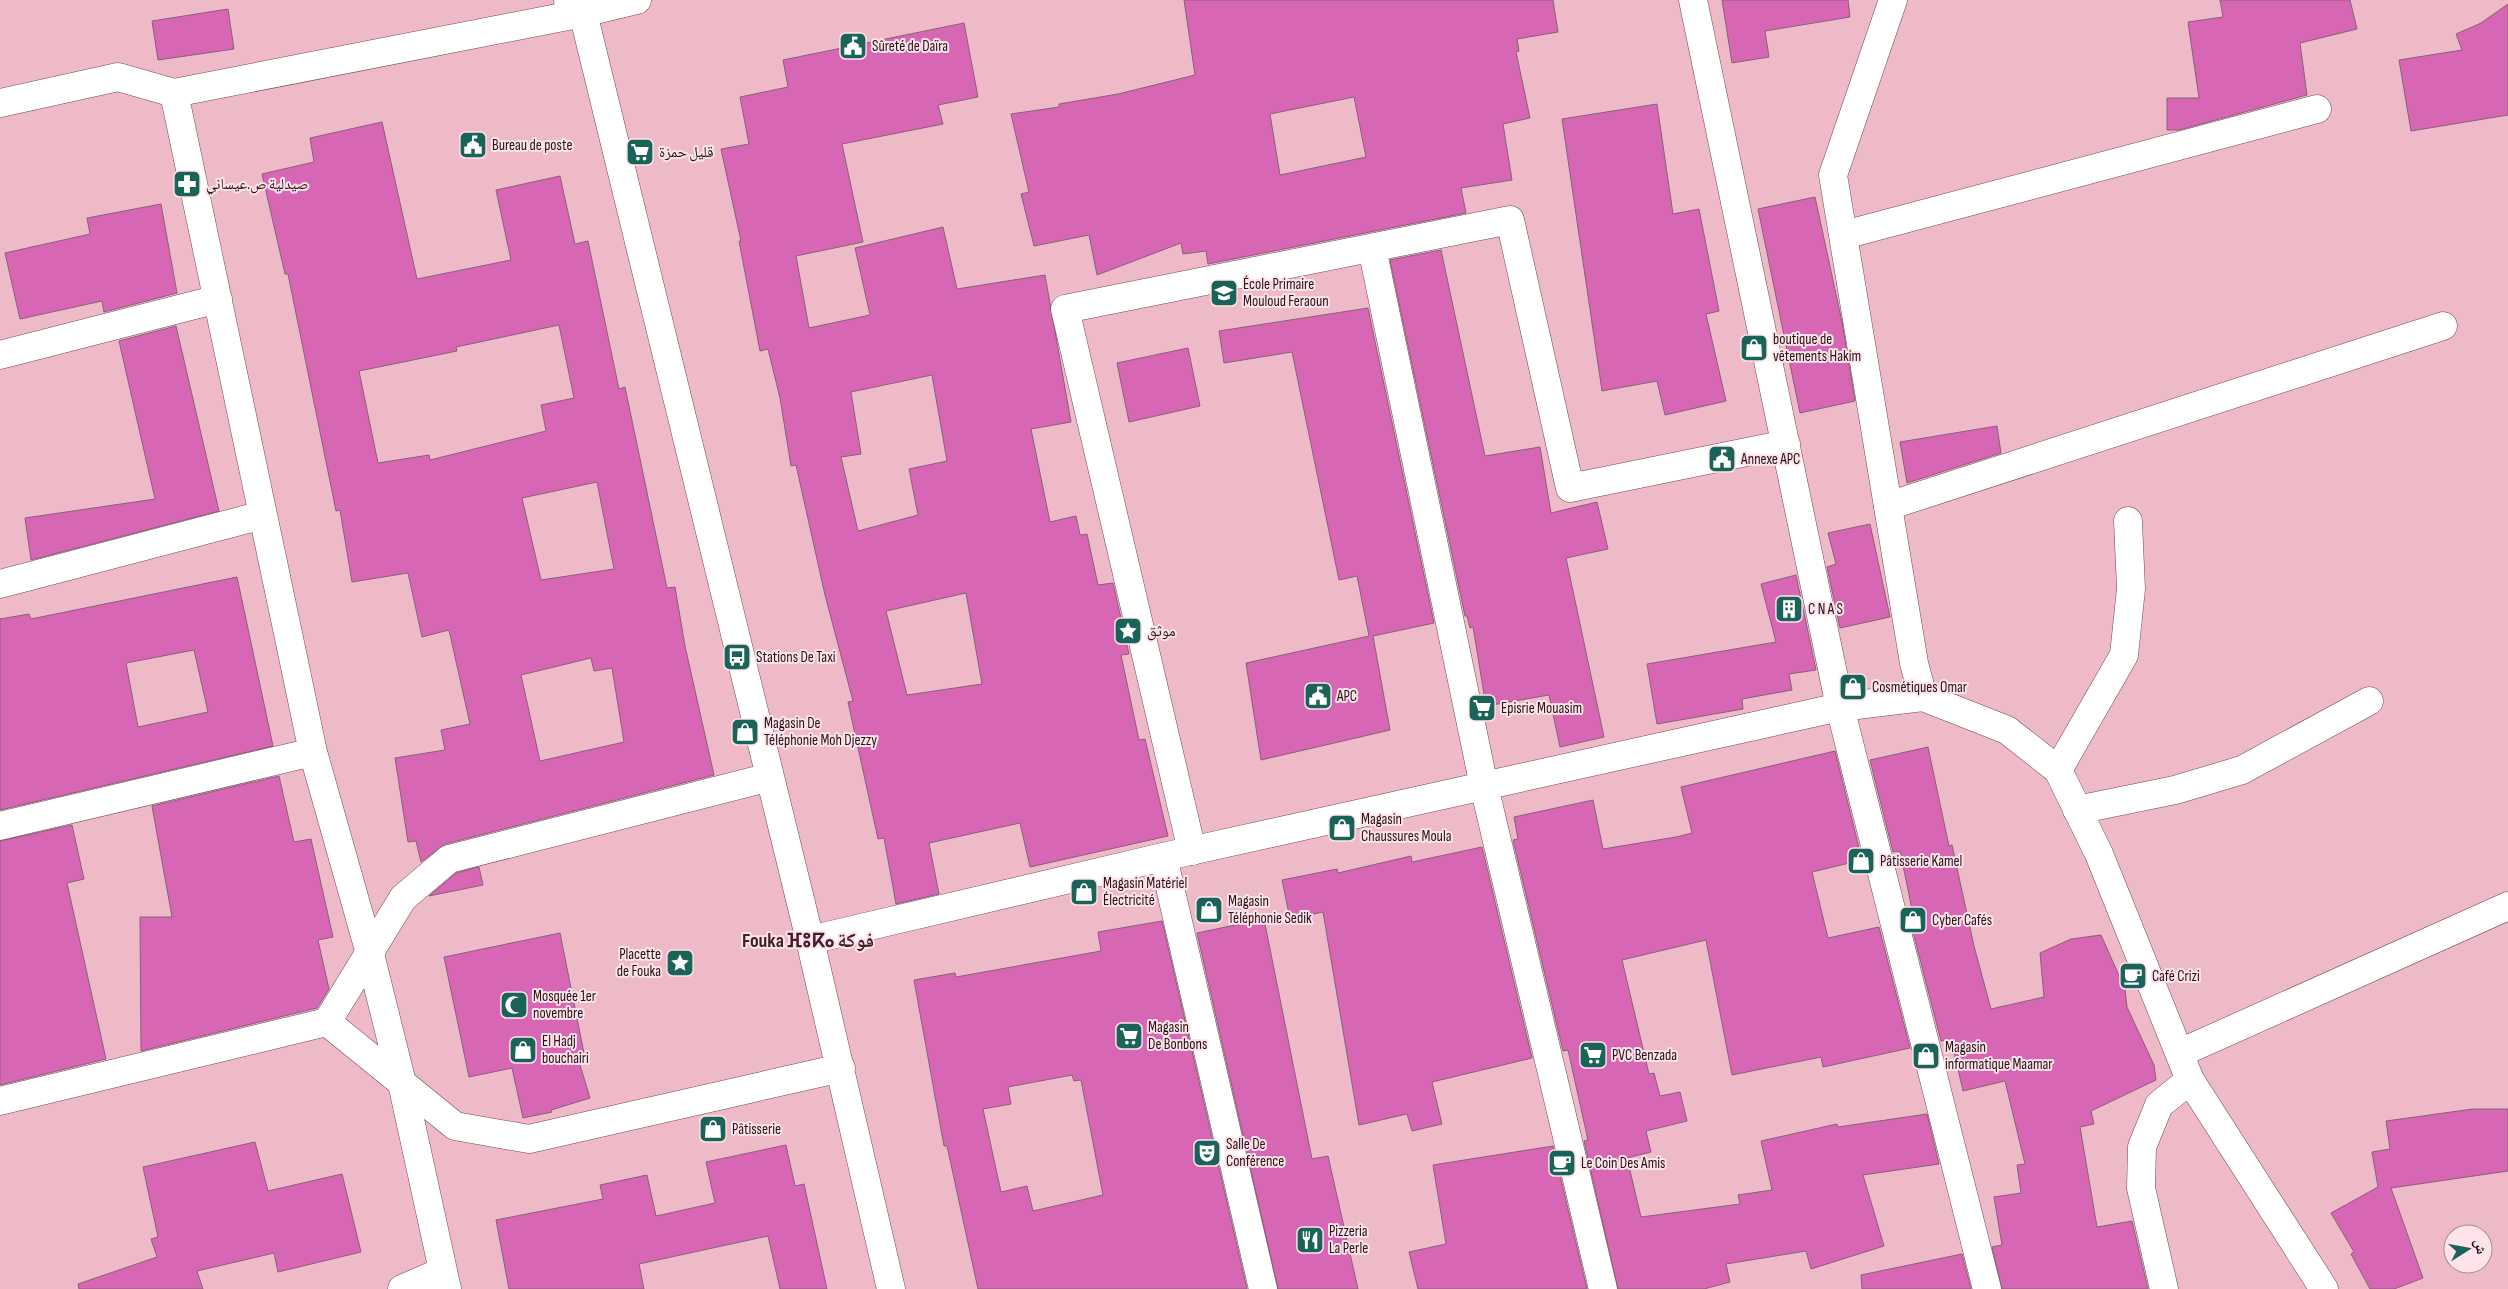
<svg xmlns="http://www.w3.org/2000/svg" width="2508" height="1289" font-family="'Sofia Sans Condensed','Noto Naskh Arabic','Noto Sans Tifinagh',sans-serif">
  <rect width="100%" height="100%" fill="#efbac8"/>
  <path fill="#d767b4" stroke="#876079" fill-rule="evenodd" d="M1184 0H1553L1558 32 1517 39 1519 51 1516 52 1530 118 1503 124 1512 180 1461 188 1466 213 1208 264 1206 251 1183 254 1181 243 1097 275 1089 235 1034 246 1021 194 1029 192 1011 114 1059 107V104L1118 94 1195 75ZM1354 97 1366 157 1280 175 1270 114Z
    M1722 0H1848L1850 17 1765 31 1769 57 1732 63Z
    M2220 0H2350L2357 29 2300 43 2307 95 2179 130H2167V98H2199L2188 22 2223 17Z
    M2508 4V115L2411 131 2399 60 2462 50 2456 34 2481 23Z
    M228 9 234 49 158 60 152 21Z
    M964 23 978 97 938 105 943 124 842 144 863 242 796 256 809 328 870 315 855 248 943 227 957 289 1045 275 1071 422 1031 429 1050 522 1076 516 1080 535 1087 534 1098 585 1113 583 1129 654 1121 655 1139 740 1145 739 1168 836 1030 867 1020 823 929 843 939 894 896 904 884 838 878 839 848 702 853 701 825 595 796 465 791 466 780 398 768 349 760 351 739 241H741L721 149 749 144 740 97 788 87 783 60ZM932 375 947 461 909 469 918 515 858 531 841 457 861 454 851 392ZM966 593 982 684 907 695 886 611Z
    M1657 104 1673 214 1699 209 1719 311 1706 314 1726 401 1665 415 1657 381 1602 391 1562 119Z
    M382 122 417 279 511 260 496 190 560 176 575 244 588 241 619 389 625 387 667 588 675 587 685 646 714 775 445 844 421 862 416 841 408 842 395 758 445 750 441 730 470 724 449 630 422 637 408 573 352 582 340 510 336 511 288 274H285L262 174 314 162 310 138ZM559 325 574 398 541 405 546 431 430 460 429 455 378 463 359 371 457 351 456 347ZM597 482 614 569 541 580 522 498ZM591 658 594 671 612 668 624 742 540 761 521 675Z
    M1815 197 1842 322 1855 401 1800 413 1758 209Z
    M161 204 177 293 104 312 102 301 20 319 5 253 90 234 87 218Z
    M1441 250 1485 456 1540 447 1551 513 1597 502 1608 549 1566 558 1604 737 1560 747 1549 695 1486 706 1473 627 1470 628 1467 616H1465L1390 260Z
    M1368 308 1434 623 1373 636 1390 730 1261 760 1246 663 1369 636 1357 576 1339 580 1292 352 1224 363 1219 331Z
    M176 326 219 511 31 560 25 518 155 499 119 341Z
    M1188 348 1200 406 1129 422 1117 363Z
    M1997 426 2001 453 1907 483 1900 442Z
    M1870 524 1890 617 1840 628 1827 567 1836 564 1828 533Z
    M1796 575 1816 670 1789 674 1792 690 1742 699 1743 709 1657 724 1647 664 1776 642 1761 584Z
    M237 577 273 746 0 810V619L29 614 31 619ZM194 650 208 712 138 727 126 663Z
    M1928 747 1949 846 1952 845 1974 946 1991 1009 2044 997 2040 953 2071 939 2101 935 2125 989 2127 1007 2154 1065 2156 1080 2091 1111 2094 1124 2080 1127 2097 1227 2132 1221 2148 1289H2002L1992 1247 2002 1245 1994 1197 2021 1193 2017 1165 2025 1164 2005 1081 1963 1091 1951 1039 1941 1041 1910 920 1914 919 1900 851 1893 852 1870 760Z
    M1835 751 1862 860 1812 872 1828 938 1879 927 1910 1048 1823 1067 1821 1057 1732 1075 1706 940 1622 960 1649 1074 1654 1073 1660 1096 1680 1092 1687 1121 1646 1131 1651 1152 1627 1158 1641 1217 1740 1204 1738 1195 1772 1190 1761 1141 1837 1124 1838 1127 1927 1114 1939 1164 1863 1175 1884 1246 1811 1269 1806 1251 1726 1264 1730 1282 1704 1289H1618L1584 1141 1588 1140 1568 1050 1563 1051 1513 840 1518 839 1514 817 1593 800 1603 849 1676 837 1692 833 1681 787Z
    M279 776 294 842 311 839 333 937 318 940 329 989 317 1008 141 1051 140 917H172L152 806Z
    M72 825 84 879 67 883 106 1059 0 1085V841Z
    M1482 847 1532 1058 1432 1082 1442 1124 1412 1131 1407 1114 1359 1125 1323 912 1290 919 1282 880 1337 869 1338 873 1411 856 1412 862Z
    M479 867 483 885 429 896 456 873Z
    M1264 919 1312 1159 1328 1156 1358 1289H1278L1197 933Z
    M1162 921 1247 1289H978L947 1146H944L914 980 955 973 956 977 1101 951 1098 932ZM1072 1075 1074 1081 1081 1080 1103 1195 1033 1211 1027 1186 1001 1192 983 1109 1011 1104 1008 1087Z
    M560 933 584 1053 577 1055 590 1098 551 1110 552 1112 523 1118 512 1068 469 1077 444 957Z
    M2473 1109H2508V1171L2391 1188 2423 1278 2394 1289H2370L2351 1254 2354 1252 2331 1213 2378 1187 2372 1152 2390 1149 2386 1121Z
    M255 1142 268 1191 342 1174 361 1252 278 1272 274 1253 197 1271 203 1289H79L78 1284 157 1257 151 1239 158 1237 143 1167Z
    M786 1145 795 1186 804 1184 827 1289H780L768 1236 639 1264 644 1289H509L496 1220 603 1199 600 1185 647 1175 656 1216 715 1203 706 1162Z
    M1553 1146 1587 1289H1418L1409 1252 1446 1244 1433 1165Z
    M1962 1254 1971 1289H1862L1861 1275Z"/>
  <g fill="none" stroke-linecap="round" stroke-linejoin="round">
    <defs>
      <path id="street" d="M1693 0 1840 707 1987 1289
        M174 93 313 752 369 950 402 1083 447 1289
        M0 103 118 77 174 93 583 13 637 0
        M1844 235 2317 109
        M1372 248 1484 786 1603 1289
        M0 355 218 299
        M1888 506 2443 326
        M0 584 263 515
        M2058 770 2124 655 2131 589 2128 521
        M2077 810 2175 790 2242 770 2369 701
        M0 826 313 752
        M1192 851 1065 309 1510 220 1570 488 1786 444
        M1163 857 1263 1289
        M2180 1053 2508 906
        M402 1289 443 1271
        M2164 1289 2141 1188 2142 1147 2159 1105 2190 1080"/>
      <path id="secondary" d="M568 0 583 13 810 940 891 1289
        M1893 0 1833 175 1914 663 1923 697
        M810 940 1163 857 1840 707 1923 697 2007 730 2058 770 2099 854 2190 1080 2324 1289
        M327 1022 455 1126 529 1139 841 1068
        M0 1101 327 1022 403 898 449 859 770 777"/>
    </defs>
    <use href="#street" stroke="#724653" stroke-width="29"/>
    <use href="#secondary" stroke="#724653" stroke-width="29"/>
    <use href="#street" stroke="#fff" stroke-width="28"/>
    <use href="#secondary" stroke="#fff" stroke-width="28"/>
  </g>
  <defs>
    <symbol id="civic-square" viewBox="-11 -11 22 22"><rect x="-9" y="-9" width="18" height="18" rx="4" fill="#1a6358" stroke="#ffe3ea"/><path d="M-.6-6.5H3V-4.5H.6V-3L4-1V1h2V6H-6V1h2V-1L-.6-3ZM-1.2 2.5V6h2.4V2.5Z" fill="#fff"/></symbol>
    <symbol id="supermarket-square" viewBox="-11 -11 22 22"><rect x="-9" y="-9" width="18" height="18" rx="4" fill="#1a6358" stroke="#ffe3ea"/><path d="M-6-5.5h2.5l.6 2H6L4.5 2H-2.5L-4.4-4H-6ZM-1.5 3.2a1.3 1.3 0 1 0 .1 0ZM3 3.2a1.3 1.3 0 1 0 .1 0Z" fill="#fff"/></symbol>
    <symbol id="pharmacy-square" viewBox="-11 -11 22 22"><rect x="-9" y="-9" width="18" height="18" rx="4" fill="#1a6358" stroke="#ffe3ea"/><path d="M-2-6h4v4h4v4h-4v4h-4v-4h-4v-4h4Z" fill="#fff"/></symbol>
    <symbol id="school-square" viewBox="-11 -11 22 22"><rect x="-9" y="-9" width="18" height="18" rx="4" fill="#1a6358" stroke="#ffe3ea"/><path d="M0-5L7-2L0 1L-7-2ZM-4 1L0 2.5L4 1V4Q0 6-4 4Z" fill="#fff"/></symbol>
    <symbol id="shop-square" viewBox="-11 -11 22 22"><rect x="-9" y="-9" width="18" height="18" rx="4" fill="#1a6358" stroke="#ffe3ea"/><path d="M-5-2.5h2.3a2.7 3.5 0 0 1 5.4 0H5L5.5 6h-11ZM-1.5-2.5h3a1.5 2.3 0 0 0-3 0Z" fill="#fff"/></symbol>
    <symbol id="building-square" viewBox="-11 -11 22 22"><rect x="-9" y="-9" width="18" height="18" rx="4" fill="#1a6358" stroke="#ffe3ea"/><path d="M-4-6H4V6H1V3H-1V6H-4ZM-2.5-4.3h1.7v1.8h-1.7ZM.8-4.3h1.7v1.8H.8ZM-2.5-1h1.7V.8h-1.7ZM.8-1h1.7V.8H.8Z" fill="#fff"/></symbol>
    <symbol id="sight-square" viewBox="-11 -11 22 22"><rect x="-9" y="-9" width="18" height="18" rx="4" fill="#1a6358" stroke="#ffe3ea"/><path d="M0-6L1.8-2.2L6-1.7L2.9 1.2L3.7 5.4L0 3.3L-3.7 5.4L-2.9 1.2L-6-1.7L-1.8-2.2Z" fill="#fff"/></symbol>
    <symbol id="bus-square" viewBox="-11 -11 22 22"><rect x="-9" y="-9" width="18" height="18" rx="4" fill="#1a6358" stroke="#ffe3ea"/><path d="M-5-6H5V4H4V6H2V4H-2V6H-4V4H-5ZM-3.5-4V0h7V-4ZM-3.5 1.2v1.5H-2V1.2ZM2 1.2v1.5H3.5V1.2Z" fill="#fff"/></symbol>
    <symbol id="cafe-square" viewBox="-11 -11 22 22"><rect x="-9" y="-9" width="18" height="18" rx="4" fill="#1a6358" stroke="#ffe3ea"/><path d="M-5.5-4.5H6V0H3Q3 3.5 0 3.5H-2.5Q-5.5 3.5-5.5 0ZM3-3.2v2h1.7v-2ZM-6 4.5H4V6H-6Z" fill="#fff"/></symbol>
    <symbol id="mosque-square" viewBox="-11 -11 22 22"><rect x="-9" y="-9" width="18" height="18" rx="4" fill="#1a6358" stroke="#ffe3ea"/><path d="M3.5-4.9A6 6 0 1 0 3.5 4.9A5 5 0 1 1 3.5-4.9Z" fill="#fff"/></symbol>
    <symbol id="theatre-square" viewBox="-11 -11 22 22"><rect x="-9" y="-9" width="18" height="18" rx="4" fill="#1a6358" stroke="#ffe3ea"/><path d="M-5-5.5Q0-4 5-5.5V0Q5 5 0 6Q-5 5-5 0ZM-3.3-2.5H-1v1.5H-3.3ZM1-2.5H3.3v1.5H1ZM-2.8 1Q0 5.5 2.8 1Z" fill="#fff"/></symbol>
    <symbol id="restaurant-square" viewBox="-11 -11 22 22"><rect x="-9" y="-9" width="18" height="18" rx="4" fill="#1a6358" stroke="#ffe3ea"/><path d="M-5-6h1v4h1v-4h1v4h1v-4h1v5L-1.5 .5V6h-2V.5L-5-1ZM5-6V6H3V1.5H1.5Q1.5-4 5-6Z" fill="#fff"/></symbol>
  </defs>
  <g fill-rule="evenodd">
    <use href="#civic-square" x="837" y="30" width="32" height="32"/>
    <use href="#civic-square" x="457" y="129" width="32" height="32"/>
    <use href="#supermarket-square" x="624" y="136" width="32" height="32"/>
    <use href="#pharmacy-square" x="171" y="168" width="32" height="32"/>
    <use href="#school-square" x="1208" y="277" width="32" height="32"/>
    <use href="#shop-square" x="1738" y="332" width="32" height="32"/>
    <use href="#civic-square" x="1706" y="443" width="32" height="32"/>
    <use href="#building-square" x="1773" y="593" width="32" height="32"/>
    <use href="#sight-square" x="1112" y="615" width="32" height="32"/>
    <use href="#bus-square" x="721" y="641" width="32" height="32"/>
    <use href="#shop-square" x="1837" y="671" width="32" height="32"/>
    <use href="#civic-square" x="1302" y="680" width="32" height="32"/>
    <use href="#supermarket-square" x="1466" y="692" width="32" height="32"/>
    <use href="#shop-square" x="729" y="716" width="32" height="32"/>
    <use href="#shop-square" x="1326" y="812" width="32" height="32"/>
    <use href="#shop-square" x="1845" y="845" width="32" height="32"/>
    <use href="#shop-square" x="1068" y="876" width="32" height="32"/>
    <use href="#shop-square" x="1193" y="894" width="32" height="32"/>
    <use href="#shop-square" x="1897" y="904" width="32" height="32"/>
    <use href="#sight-square" x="664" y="947" width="32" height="32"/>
    <use href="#cafe-square" x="2117" y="960" width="32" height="32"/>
    <use href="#mosque-square" x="498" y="989" width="32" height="32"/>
    <use href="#supermarket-square" x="1113" y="1020" width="32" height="32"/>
    <use href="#shop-square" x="507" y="1034" width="32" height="32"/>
    <use href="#supermarket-square" x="1577" y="1039" width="32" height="32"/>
    <use href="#shop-square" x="1910" y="1040" width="32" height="32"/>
    <use href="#shop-square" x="697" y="1113" width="32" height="32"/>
    <use href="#theatre-square" x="1191" y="1137" width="32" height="32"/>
    <use href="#cafe-square" x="1546" y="1147" width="32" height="32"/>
    <use href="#restaurant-square" x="1294" y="1224" width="32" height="32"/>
  </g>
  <g text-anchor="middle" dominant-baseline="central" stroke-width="4" stroke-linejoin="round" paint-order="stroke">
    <g font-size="15" fill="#231116" stroke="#ffe3ea" text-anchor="start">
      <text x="872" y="46">Sûreté de Daïra</text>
      <text x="492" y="145">Bureau de poste</text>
      <text x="659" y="152">قليل حمزة</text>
      <text x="206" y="184">صيدلية ص.عيساني</text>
      <text x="1243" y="284">École Primaire<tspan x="1243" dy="17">Mouloud Feraoun</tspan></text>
      <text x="1773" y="339">boutique de<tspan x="1773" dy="17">vêtements Hakim</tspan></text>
      <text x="1741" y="459">Annexe APC</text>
      <text x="1808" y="609">C N A S</text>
      <text x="1147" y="631">موثق</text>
      <text x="756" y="657">Stations De Taxi</text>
      <text x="1872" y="687">Cosmétiques Omar</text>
      <text x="1337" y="696">APC</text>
      <text x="1501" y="708">Episrie Mouasim</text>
      <text x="764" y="723">Magasin De<tspan x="764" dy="17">Téléphonie Moh Djezzy</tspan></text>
      <text x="1361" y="819">Magasin<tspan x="1361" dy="17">Chaussures Moula</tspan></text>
      <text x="1880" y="861">Pâtisserie Kamel</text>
      <text x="1103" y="883">Magasin Matériel<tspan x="1103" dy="17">Électricité</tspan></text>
      <text x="1228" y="901">Magasin<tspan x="1228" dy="17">Téléphonie Sedik</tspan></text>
      <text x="1932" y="920">Cyber Cafés</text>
      <text x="661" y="954" text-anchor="end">Placette<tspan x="661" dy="17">de Fouka</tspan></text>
      <text x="2152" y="976">Café Crizi</text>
      <text x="533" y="996">Mosquée 1er<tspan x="533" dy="17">novembre</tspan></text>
      <text x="1148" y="1027">Magasin<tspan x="1148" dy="17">De Bonbons</tspan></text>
      <text x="542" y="1041">El Hadj<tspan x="542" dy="17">bouchairi</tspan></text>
      <text x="1945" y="1047">Magasin<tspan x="1945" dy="17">informatique Maamar</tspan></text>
      <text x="1612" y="1055">PVC Benzada</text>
      <text x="732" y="1129">Pâtisserie</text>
      <text x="1226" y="1144">Salle De<tspan x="1226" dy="17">Conférence</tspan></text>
      <text x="1581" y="1163">Le Coin Des Amis</text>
      <text x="1329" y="1231">Pizzeria<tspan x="1329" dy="17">La Perle</tspan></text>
    </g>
    <g font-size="20" font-weight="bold" fill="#441d2a" stroke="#ffe3ea">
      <text x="808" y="941">Fouka ⴼⵓⴽⴰ فوكة</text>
    </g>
  </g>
  <g transform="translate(2468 1249) rotate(79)"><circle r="24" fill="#ffe3ea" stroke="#a78f95"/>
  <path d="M0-4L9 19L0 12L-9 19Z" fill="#1a6358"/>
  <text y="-8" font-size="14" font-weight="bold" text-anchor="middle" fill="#231116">ش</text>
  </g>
</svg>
